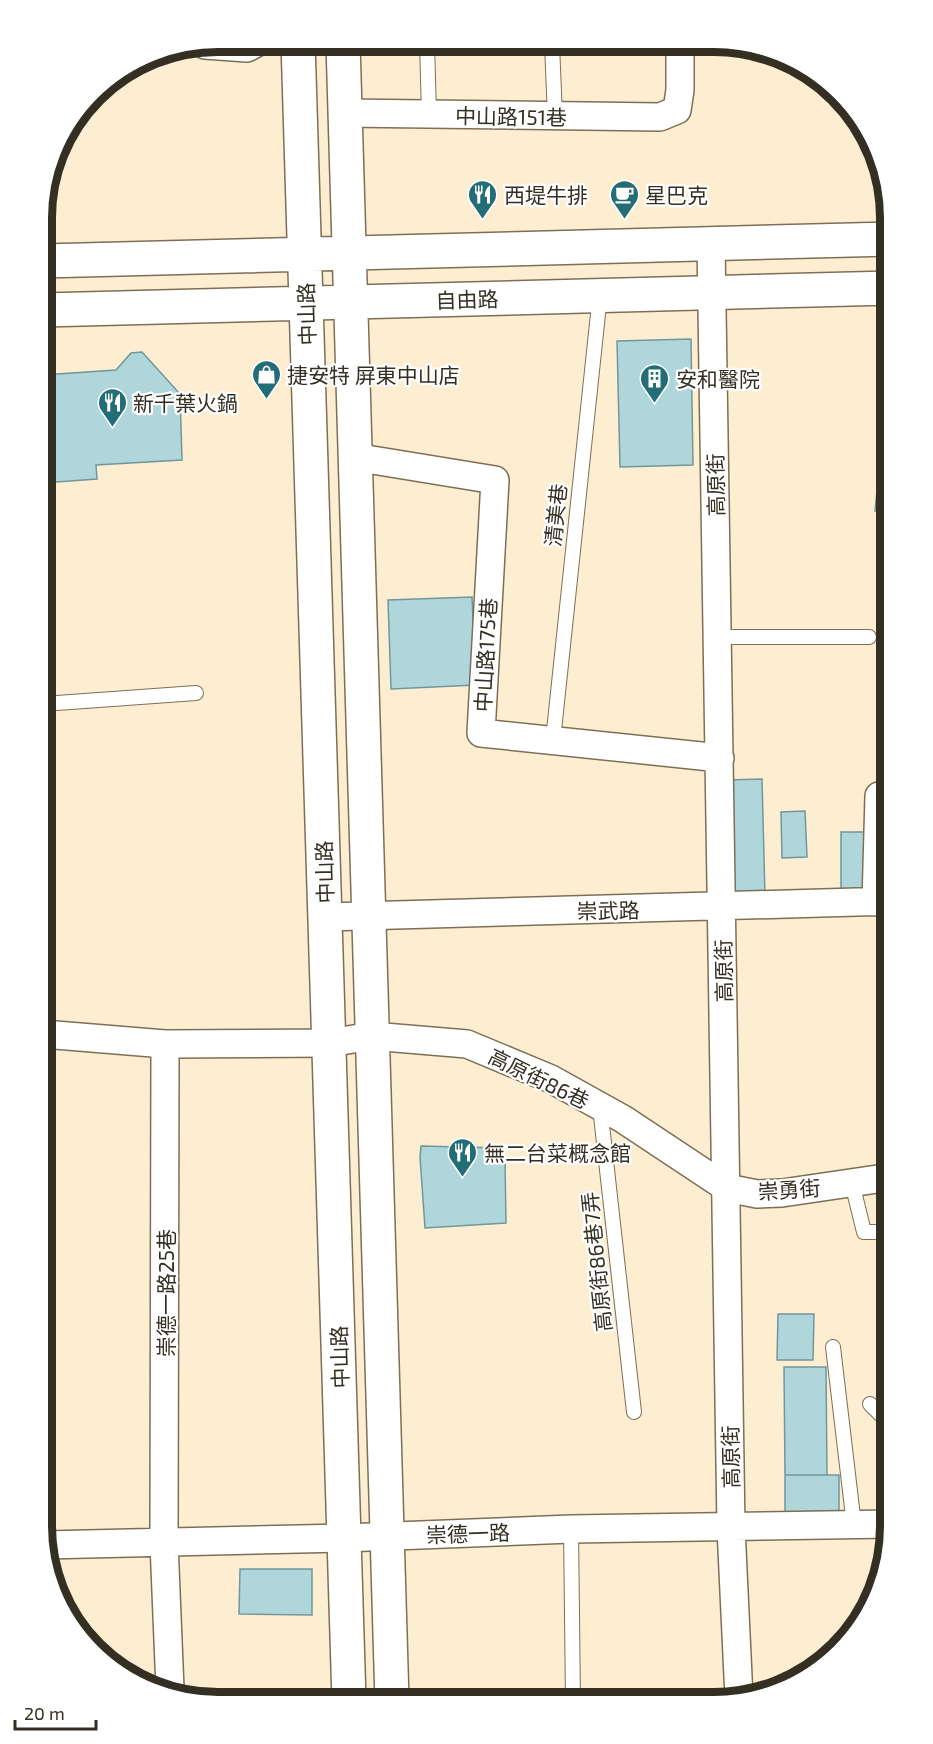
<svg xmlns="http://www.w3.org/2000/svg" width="933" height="1744" font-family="'Exo 2','Noto Sans TC',sans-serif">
  <rect width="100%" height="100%" fill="#fdeed1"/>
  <path fill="#afd6db" stroke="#71979b" stroke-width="1.5" d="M691 339 693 465 620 467 617 341Z
    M891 343V512L875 511Z
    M142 352 180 394 182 460 96 465 97 479 43 483V375L116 370 131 353Z
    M472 597 476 685 391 689 388 600Z
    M762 779 765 896 729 897 726 780Z
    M805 811 807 857 782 858 781 812Z
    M841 832H864V895H841Z
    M421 1146 501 1148 505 1159 506 1223 425 1228 420 1157Z
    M778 1314H814L813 1360H777Z
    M784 1367H826L827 1475H785Z
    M785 1475H839V1511L785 1512Z
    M240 1569H312V1615L239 1614Z"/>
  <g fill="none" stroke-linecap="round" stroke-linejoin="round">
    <defs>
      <path id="lane" d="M427 43 429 114
        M552 44 555 117
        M718 637H869
        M43 704 196 693
        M553 740 600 295
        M600 1107 634 1412
        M852 1183 864 1232H891
        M833 1347 854 1525
        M870 1404 891 1425
        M571 1529 573 1702"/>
      <path id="street" d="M205 45 247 48 258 42
        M344 113 660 117 677 110 680 90V45
        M711 244 731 1528 739 1698
        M354 457 495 480 481 733 720 758
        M876 902 879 796 891 797
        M325 917 891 901
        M43 1034 165 1044 329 1043 372 1036 467 1044 551 1079 623 1119 727 1188 757 1194 782 1193 891 1177
        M165 1044 164 1543 170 1689
        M45 1545 344 1538 571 1529 891 1524"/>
      <path id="secondary" d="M298 42 349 1701
        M343 43 392 1701
        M43 261 891 239
        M43 310 891 288"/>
    </defs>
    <use href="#lane" stroke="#7d6f56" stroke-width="16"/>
    <use href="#street" stroke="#7d6f56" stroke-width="30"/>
    <use href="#secondary" stroke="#7d6f56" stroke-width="36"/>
    <use href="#lane" stroke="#fff" stroke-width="14"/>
    <use href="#street" stroke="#fff" stroke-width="27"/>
    <use href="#secondary" stroke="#fff" stroke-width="33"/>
  </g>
  <defs>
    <symbol id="restaurant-pin" viewBox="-11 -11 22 30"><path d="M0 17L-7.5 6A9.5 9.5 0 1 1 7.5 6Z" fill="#236d76" stroke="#fff"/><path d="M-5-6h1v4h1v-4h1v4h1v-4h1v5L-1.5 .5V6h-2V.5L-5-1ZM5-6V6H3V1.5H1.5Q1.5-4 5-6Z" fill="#fff"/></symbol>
    <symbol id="cafe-pin" viewBox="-11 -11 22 30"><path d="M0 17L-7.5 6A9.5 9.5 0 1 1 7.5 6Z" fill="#236d76" stroke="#fff"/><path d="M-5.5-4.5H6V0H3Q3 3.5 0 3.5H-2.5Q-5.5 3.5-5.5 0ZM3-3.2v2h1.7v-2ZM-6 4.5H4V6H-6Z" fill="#fff"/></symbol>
    <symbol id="shop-pin" viewBox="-11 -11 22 30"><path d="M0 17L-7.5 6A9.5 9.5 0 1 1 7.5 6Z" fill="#236d76" stroke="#fff"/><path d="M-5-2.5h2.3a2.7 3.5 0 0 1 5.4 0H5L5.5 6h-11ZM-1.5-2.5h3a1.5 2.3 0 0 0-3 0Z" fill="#fff"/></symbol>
    <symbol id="building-pin" viewBox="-11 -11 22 30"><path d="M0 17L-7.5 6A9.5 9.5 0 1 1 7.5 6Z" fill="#236d76" stroke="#fff"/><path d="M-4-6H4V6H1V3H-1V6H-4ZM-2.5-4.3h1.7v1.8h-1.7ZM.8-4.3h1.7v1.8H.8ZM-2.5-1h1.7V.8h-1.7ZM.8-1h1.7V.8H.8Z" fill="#fff"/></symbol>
  </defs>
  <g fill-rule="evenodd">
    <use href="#restaurant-pin" x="466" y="178" width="33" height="45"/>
    <use href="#cafe-pin" x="608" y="178" width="33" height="45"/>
    <use href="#shop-pin" x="250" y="358" width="33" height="45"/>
    <use href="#building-pin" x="638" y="362" width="33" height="45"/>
    <use href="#restaurant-pin" x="96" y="386" width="33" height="45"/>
    <use href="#restaurant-pin" x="446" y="1136" width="33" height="45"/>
  </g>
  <g text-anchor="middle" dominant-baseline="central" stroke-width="4.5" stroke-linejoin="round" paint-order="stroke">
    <g font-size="21" fill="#342f23" stroke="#fff">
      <text transform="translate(511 116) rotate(1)">中山路151巷</text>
      <text transform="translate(467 299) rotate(-2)">自由路</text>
      <text transform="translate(306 314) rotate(-92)">中山路</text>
      <text transform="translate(715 485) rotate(-91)">高原街</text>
      <text transform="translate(555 515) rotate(-84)">清美巷</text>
      <text transform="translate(485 655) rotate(-87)">中山路175巷</text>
      <text transform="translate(324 872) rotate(-92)">中山路</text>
      <text transform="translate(608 910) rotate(-1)">崇武路</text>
      <text transform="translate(723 971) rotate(-91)">高原街</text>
      <text transform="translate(539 1078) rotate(26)">高原街86巷</text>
      <text transform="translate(789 1189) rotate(-4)">崇勇街</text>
      <text transform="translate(596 1262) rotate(-96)">高原街86巷7弄</text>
      <text transform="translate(165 1293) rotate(-90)">崇德一路25巷</text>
      <text transform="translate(339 1357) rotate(-92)">中山路</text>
      <text transform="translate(730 1457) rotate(-91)">高原街</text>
      <text transform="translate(468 1533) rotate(-2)">崇德一路</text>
    </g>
    <g font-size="21" fill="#342f23" stroke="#fff" text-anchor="start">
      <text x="504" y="194">西堤牛排</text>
      <text x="645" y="194">星巴克</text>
      <text x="287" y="374">捷安特 屏東中山店</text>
      <text x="676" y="378">安和醫院</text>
      <text x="133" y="402">新千葉火鍋</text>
      <text x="484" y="1152">無二台菜概念館</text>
    </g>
  </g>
  <path d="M0 0H933V1744H0ZM218 52H714A166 166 0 0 1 880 218V1526A166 166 0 0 1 714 1692H218A166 166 0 0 1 52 1526V218A166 166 0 0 1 218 52Z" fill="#fff" fill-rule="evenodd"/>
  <path fill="none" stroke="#342f23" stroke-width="8" d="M218 52H714A166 166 0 0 1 880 218V1526A166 166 0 0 1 714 1692H218A166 166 0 0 1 52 1526V218A166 166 0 0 1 218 52Z"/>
  <path d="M15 1720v9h81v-9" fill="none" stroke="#342f23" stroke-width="3"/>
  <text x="24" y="1720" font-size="18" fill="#342f23" stroke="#ffffff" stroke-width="4.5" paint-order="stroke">20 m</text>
</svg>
